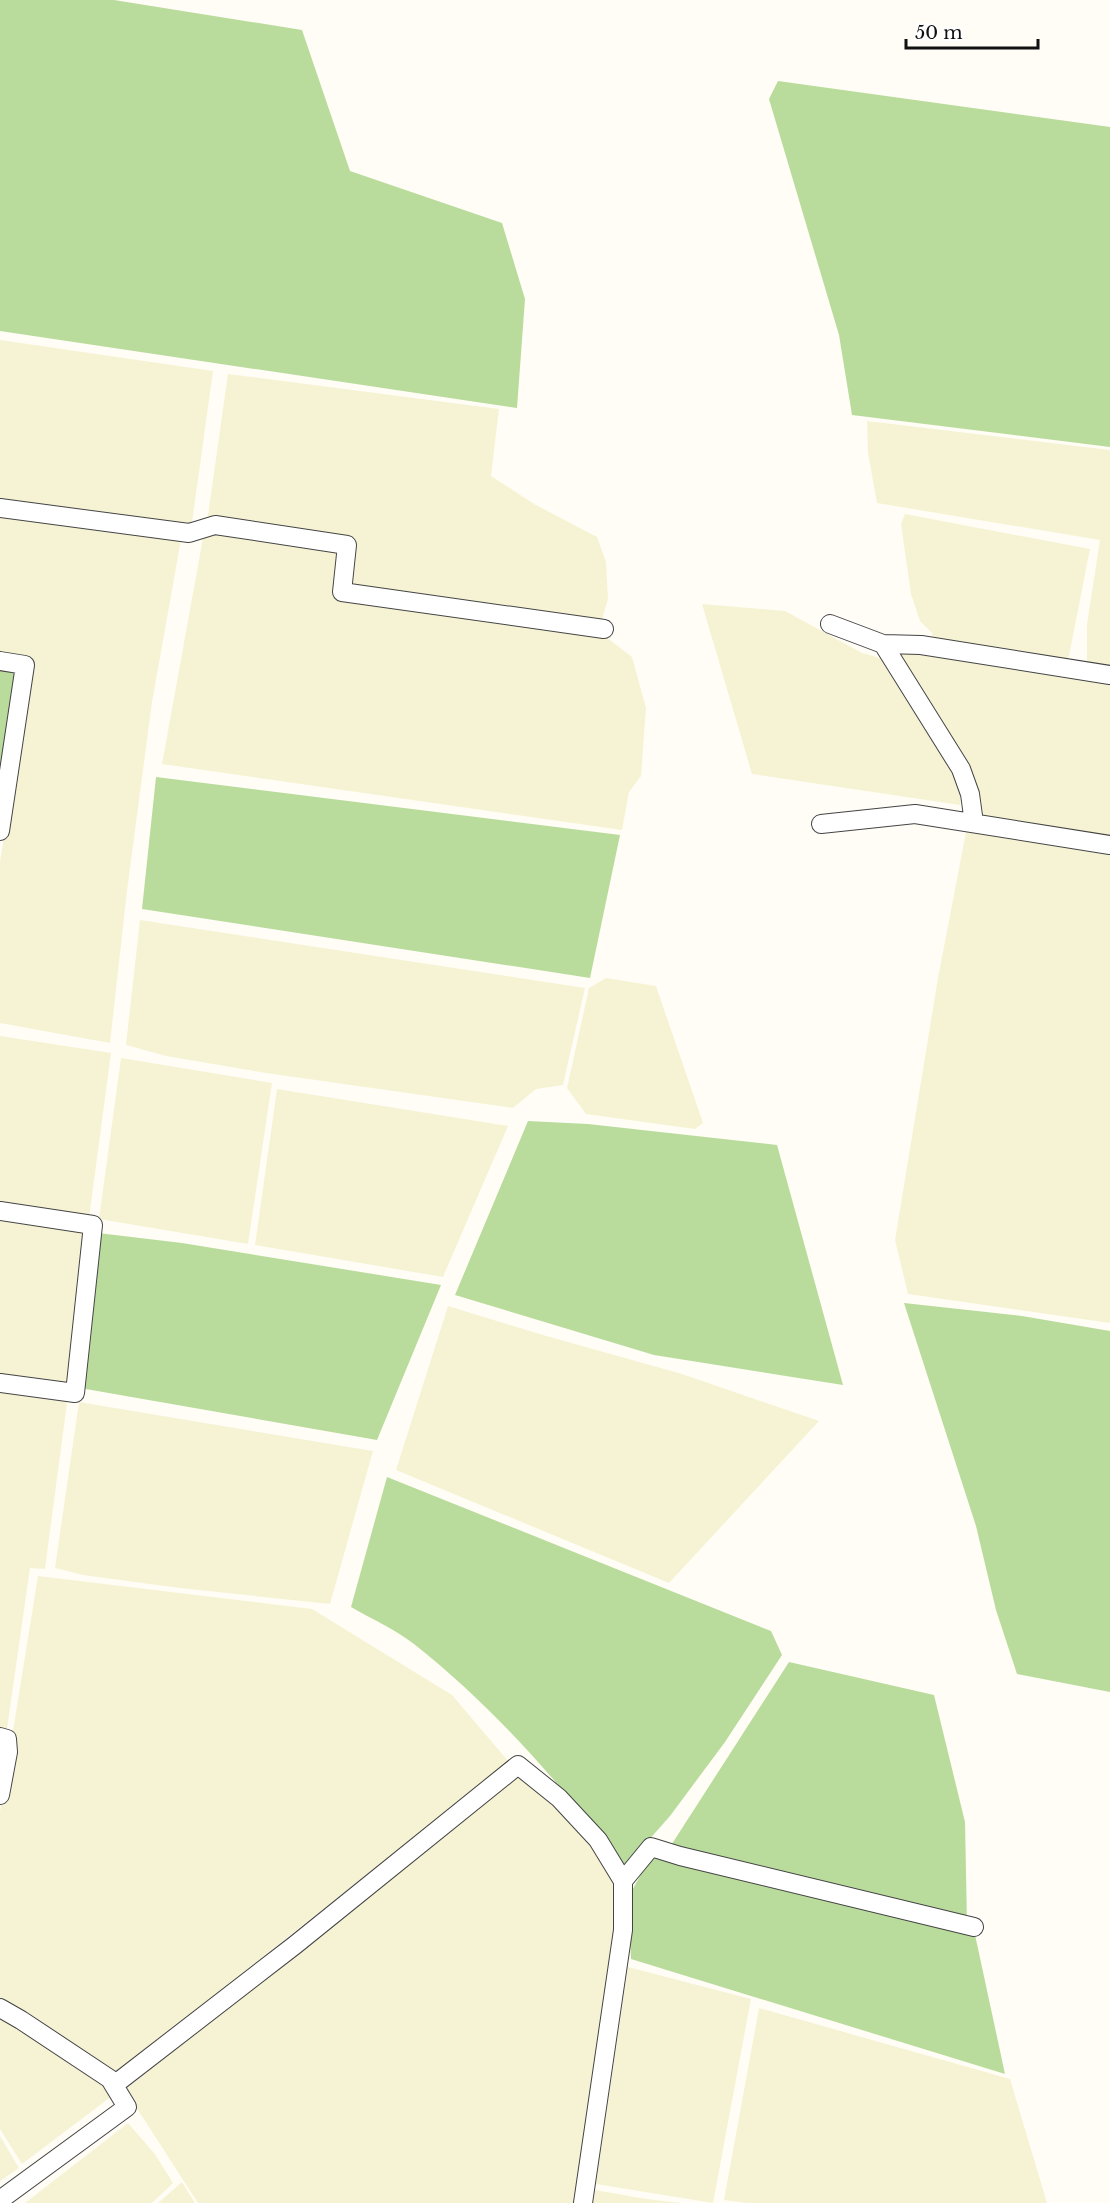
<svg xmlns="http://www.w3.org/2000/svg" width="1110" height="2203" font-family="'Libre Baskerville',serif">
  <rect width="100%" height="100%" fill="#fffdf5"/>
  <path fill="#f6f3d4" d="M0 340 213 371 191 530 0 503Z
    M228 374 499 409 491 476 534 504 597 537 606 562 608 599 600 626 346 590 351 542 207 522Z
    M867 421 1110 450V669L1087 666V624L1100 540 877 503 868 453Z
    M0 514 182 534 152 702 127 891 110 1043 0 1023V862L7 818 0 657Z
    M905 514 1090 549 1068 661 933 642 932 633 920 621 911 594 901 524Z
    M205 527 342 548 338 593 597 630 632 657 646 708 641 776 629 792 622 830 162 764Z
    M702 604 785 611 862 653 884 659 961 784 960 805 752 774Z
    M893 650 1110 681V839L1000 821 978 814V786L961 754Z
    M966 832 1110 855V1323L908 1294 895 1240 938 978Z
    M140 920 585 988 563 1085 536 1089 513 1108 266 1073 166 1056 126 1045Z
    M606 978 656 986 703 1123 695 1129 586 1114 567 1088 589 988Z
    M0 1036 111 1053 89 1218 0 1205Z
    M121 1058 272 1083 248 1244 99 1219Z
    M277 1089 508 1126 443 1277 255 1245Z
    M0 1218 85 1230 68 1387 0 1379Z
    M448 1306 543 1335 682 1374 819 1421 669 1583 396 1470Z
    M0 1387 68 1395 45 1569 30 1568 6 1736 0 1735Z
    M79 1402 373 1451 330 1604 180 1588 83 1575 55 1568Z
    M38 1576 312 1609 452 1695 509 1762 116 2073 0 2003V1811Z
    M521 1773 604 1855 619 1901 576 2203H198L125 2090Z
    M628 1967 751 1999 713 2203 596 2184Z
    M759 2008 1010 2079 1047 2203H747L724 2200Z
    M0 2015 93 2075 112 2096 22 2164 0 2129Z
    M128 2123 154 2153 173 2183 152 2203H25Z
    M0 2136 19 2168 0 2181Z
    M182 2182 195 2203H158Z
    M595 2190 646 2199 682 2203H593Z"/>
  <path fill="#b9dc9c" d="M0 0H114L302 30 350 171 502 223 525 299 517 408 0 331Z
    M778 81 1110 127V447L852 415 839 335 769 99Z
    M0 665 19 667 0 792Z
    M156 777 620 835 590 978 142 909Z
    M528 1121 588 1124 777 1145 843 1385 654 1355 455 1295Z
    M98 1233 182 1243 441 1285 377 1440 80 1388Z
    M904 1303 1022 1316 1110 1331V1692L1017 1674 996 1610 976 1526Z
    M387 1477 771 1631 782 1655 725 1742 670 1816 625 1867C562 1786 495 1708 414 1644 396 1630 372 1619 351 1607Z
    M789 1662 934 1695 965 1822 967 1924 668 1850Z
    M653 1852 974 1930 1005 2074 631 1959 628 1898Z"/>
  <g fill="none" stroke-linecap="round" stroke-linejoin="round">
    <defs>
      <path id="street" d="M0 508 189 533 215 525 347 545 342 592 604 629
        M830 624 883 644 961 769 970 794 974 823
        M883 644 921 645 1110 675
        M0 661 25 665 0 831
        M821 824 915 814 1110 845
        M0 1211 93 1225 75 1393 0 1383
        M0 1737 7 1739 8 1752 0 1795
        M0 2008 21 2020 110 2079 127 2107 0 2200
        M114 2085 295 1945 518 1765 559 1798 598 1840 623 1881 651 1847 680 1856 974 1927
        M583 2203 623 1930V1881"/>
    </defs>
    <use href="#street" stroke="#444" stroke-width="20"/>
    <use href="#street" stroke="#fff" stroke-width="18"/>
  </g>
  <path d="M906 39v9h132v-9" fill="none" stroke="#111111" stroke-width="3"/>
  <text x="915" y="39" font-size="18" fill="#111111" stroke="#ffffff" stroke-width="4.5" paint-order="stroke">50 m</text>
</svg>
